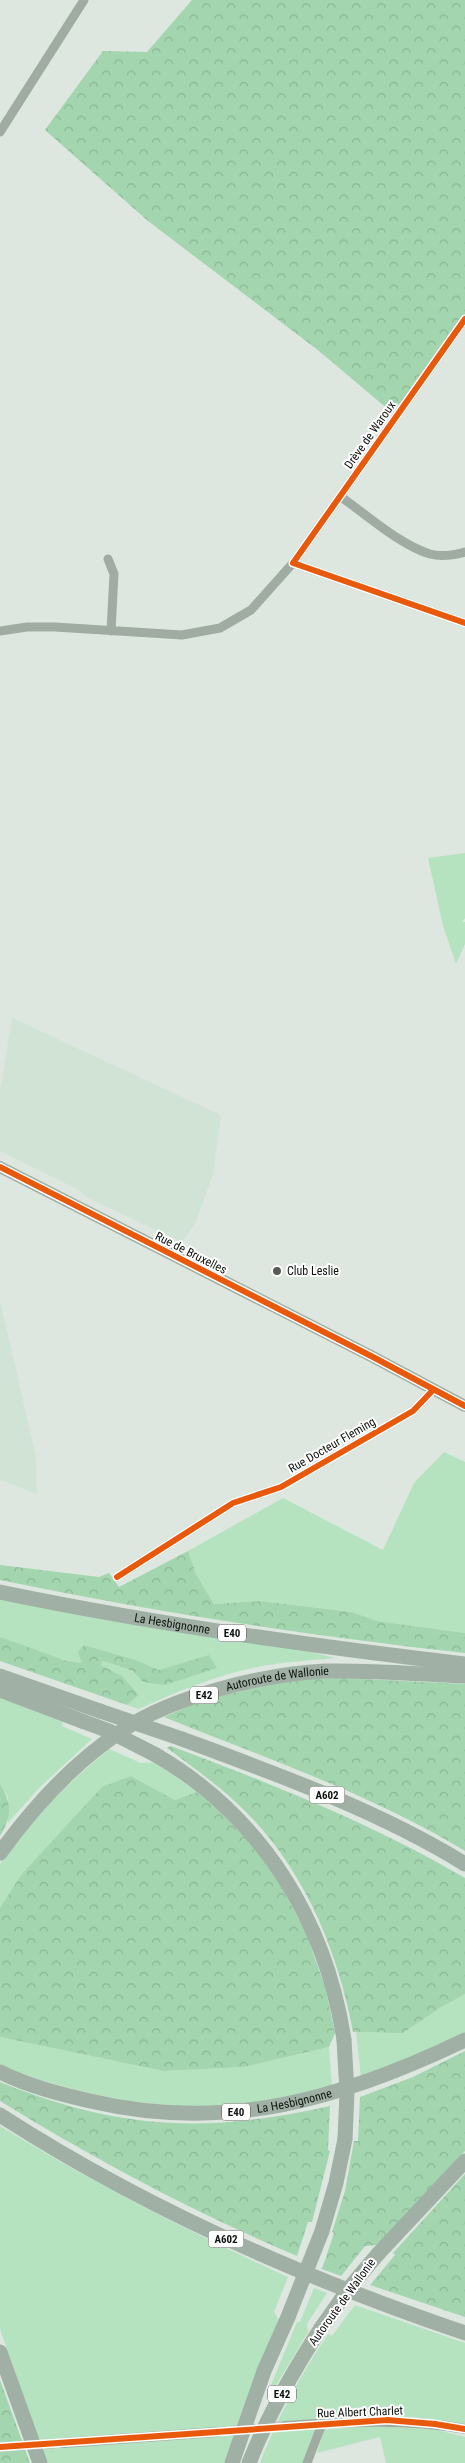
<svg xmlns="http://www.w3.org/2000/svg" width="465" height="2463" font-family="'Roboto Condensed',sans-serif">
  <defs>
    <pattern id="forest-crowns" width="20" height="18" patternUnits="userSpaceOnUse" patternTransform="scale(1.25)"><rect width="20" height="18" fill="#a3d5af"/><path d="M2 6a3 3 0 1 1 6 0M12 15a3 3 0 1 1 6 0" fill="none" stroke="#8bb695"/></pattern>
  </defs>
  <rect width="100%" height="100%" fill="#dde7df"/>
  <path fill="#d1e3d4" d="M12 1018 221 1115 213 1174 195 1224 182 1242 88 1198 75 1188 0 1151V1091Z
    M0 1300 36 1457 37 1494 0 1480Z"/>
  <path fill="#b5e3bf" d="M465 853V918L462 922H465V944L456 964 443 926 428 858Z
    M444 1452 465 1462V1633L377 1621 352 1612 260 1601 214 1604 196 1574 188 1551 283 1498 383 1550 414 1483Z
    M0 1598 311 1652 335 1658C302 1661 268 1663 236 1672 203 1681 171 1694 139 1709L127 1705 139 1695 122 1676 101 1665 103 1661 133 1671 143 1682 159 1670 136 1660 84 1645 83 1663C55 1659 26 1649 0 1637Z
    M0 1696 63 1721 62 1726 92 1739 39 1788 8 1823V1797L0 1784Z
    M109 1749 141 1763 155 1762 197 1792 175 1800 131 1776 21 1875 0 1908C0 1895 0 1878 0 1866 6 1838 86 1768 109 1749Z
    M465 1994V2033L361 2078 356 2032 403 2033 440 2008Z
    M0 2037 163 2071 244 2067 329 2047 332 2089C307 2094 282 2101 257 2104 168 2113 83 2098 0 2065Z
    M0 2126C93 2183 190 2232 288 2277L274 2312 279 2320 225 2463H47L0 2329Z
    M314 2288 327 2293 307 2324 308 2332 275 2387 271 2385 297 2322H300Z
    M355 2305 465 2343V2427C420 2414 374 2415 328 2420L308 2463H260C277 2418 301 2374 328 2334L332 2336Z
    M366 2426 434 2429 465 2437V2463H386L380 2437 317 2453 324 2430Z"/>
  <path fill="url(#forest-crowns)" d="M192 0H465V314L396 416 319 351 148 221 45 130 103 51 147 52Z
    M188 1551 196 1574 214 1604 260 1601 352 1612 377 1621 465 1633V1653C309 1636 154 1612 0 1580V1565L99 1577 109 1573 119 1587Z
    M0 1637 64 1660 82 1663 78 1652 84 1645 136 1660 159 1670 209 1655 217 1668 165 1685 143 1682 133 1671 103 1661 101 1665 122 1676 139 1695 127 1705 0 1661Z
    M343 1678 465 1684V1851C371 1794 265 1758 164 1717L198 1702 290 1679Z
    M171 1746C272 1784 371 1823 465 1878V1994L440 2008 403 2033 353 2032C339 1955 307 1876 252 1818 226 1791 197 1770 167 1748Z
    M131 1776 175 1800 197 1792 224 1815 254 1847 281 1886 306 1933 326 1990 335 2033 329 2047 244 2067 163 2071 0 2037V1908L21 1875 102 1787Z
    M0 1784C12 1803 12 1817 0 1836Z
    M465 2051V2151L378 2245 365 2246 341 2276 322 2269 334 2233 332 2232 345 2191 354 2141H358L360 2097 413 2077Z
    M0 2082C120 2130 204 2134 330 2106L328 2150 330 2151 312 2222H308L297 2256C193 2212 96 2160 0 2101Z
    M465 2174V2317L370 2285 395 2255 393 2253Z
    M0 2380 30 2463H0Z"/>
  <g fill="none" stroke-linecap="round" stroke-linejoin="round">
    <path stroke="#bec7c0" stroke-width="10" stroke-dasharray="10 5" stroke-linecap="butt" d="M216 2432 285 2426
      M0 2447 63 2443"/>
    <path stroke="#a0aca2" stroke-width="9" d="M0 132 84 0
      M341 497C367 515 400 545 430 554 441 557 454 555 465 552
      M108 559 114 574 111 631
      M293 563 465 623
      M0 631 27 627H55L182 635 220 628 251 610 293 563 465 319
      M117 1577 233 1503 281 1487 413 1411 433 1390
      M307 2463 322 2424"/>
    <path stroke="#a0aca2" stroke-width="10" d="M285 2426C349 2422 401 2418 465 2429
      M63 2443 216 2432"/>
    <path stroke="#9fada3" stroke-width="12" d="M0 1167 373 1357 465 1406"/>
    <g stroke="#a1b0a5" stroke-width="15">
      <path id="s1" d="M0 1592C154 1624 309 1646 465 1664"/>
      <path d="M0 1676 100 1711"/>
      <path d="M0 1690 82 1721"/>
      <path d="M182 1739C279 1775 377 1810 465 1864"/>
      <path d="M156 1755C262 1817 326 1921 344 2040"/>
      <path id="s2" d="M0 1853C34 1806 74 1762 123 1730 173 1696 265 1674 325 1671 371 1670 419 1674 465 1676"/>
      <path id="s3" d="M0 2072C28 2086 60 2094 90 2101 227 2133 342 2099 465 2040"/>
      <path d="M0 2115C144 2208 303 2278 465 2333"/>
      <path d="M322 2231 336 2183 345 2139"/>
      <path d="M378 2254 465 2161"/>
      <path d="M0 2352 40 2463"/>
      <path d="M232 2463 264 2371 288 2317"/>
      <path d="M249 2463C268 2415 293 2371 321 2328"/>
    </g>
    <path stroke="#a1b0a5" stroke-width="15" d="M100 1711 182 1739
      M82 1721 109 1731 156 1755
      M344 2040 347 2092 345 2139
      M288 2317 322 2231
      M321 2328 350 2287 378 2254"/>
    <defs>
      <path id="cycleway" d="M465 319 293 563 465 623
        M0 1167 373 1357 465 1406
        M117 1577 233 1503 281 1487 413 1411 433 1390
        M0 2447 387 2420 435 2424 465 2429"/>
    </defs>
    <use href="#cycleway" stroke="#fff" stroke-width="9"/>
    <use href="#cycleway" stroke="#e8590c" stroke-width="6"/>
  </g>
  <circle fill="#565d57" stroke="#fff" stroke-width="2" cx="277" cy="1271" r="5"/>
  <g text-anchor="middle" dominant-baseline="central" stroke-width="4" stroke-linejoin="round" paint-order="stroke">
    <g fill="#fff" stroke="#565a56" stroke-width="1">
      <rect x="218" y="1624.5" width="28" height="17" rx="4"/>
      <rect x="190" y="1686.5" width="28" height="17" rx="4"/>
      <rect x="309.5" y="1786.5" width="35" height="17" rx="4"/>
      <rect x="222" y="2103.5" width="28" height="17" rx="4"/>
      <rect x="208.5" y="2230.5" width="35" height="17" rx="4"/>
      <rect x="268" y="2385.5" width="28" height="17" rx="4"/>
    </g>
    <g font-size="11" font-weight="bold" fill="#0d130e">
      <text x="232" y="1633">E40</text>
      <text x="204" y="1695">E42</text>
      <text x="327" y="1795">A602</text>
      <text x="236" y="2112">E40</text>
      <text x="226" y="2239">A602</text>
      <text x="282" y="2394">E42</text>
    </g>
    <g font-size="12" fill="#0d130e" stroke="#fff">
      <text transform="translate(370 435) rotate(-55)">Drève de Waroux</text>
      <text transform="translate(191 1253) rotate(27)">Rue de Bruxelles</text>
      <text transform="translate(332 1445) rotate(-30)">Rue Docteur Fleming</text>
      <text stroke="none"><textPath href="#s1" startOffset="175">La Hesbignonne</textPath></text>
      <text stroke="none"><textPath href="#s2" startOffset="339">Autoroute de Wallonie</textPath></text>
      <text stroke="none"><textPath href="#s3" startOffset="301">La Hesbignonne</textPath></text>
      <text transform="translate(342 2302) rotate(-54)">Autoroute de Wallonie</text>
      <text transform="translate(360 2412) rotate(-2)">Rue Albert Charlet</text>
    </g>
    <g font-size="12" fill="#0d130e" stroke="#fff" text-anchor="start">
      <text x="287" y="1271">Club Leslie</text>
    </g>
  </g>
</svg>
